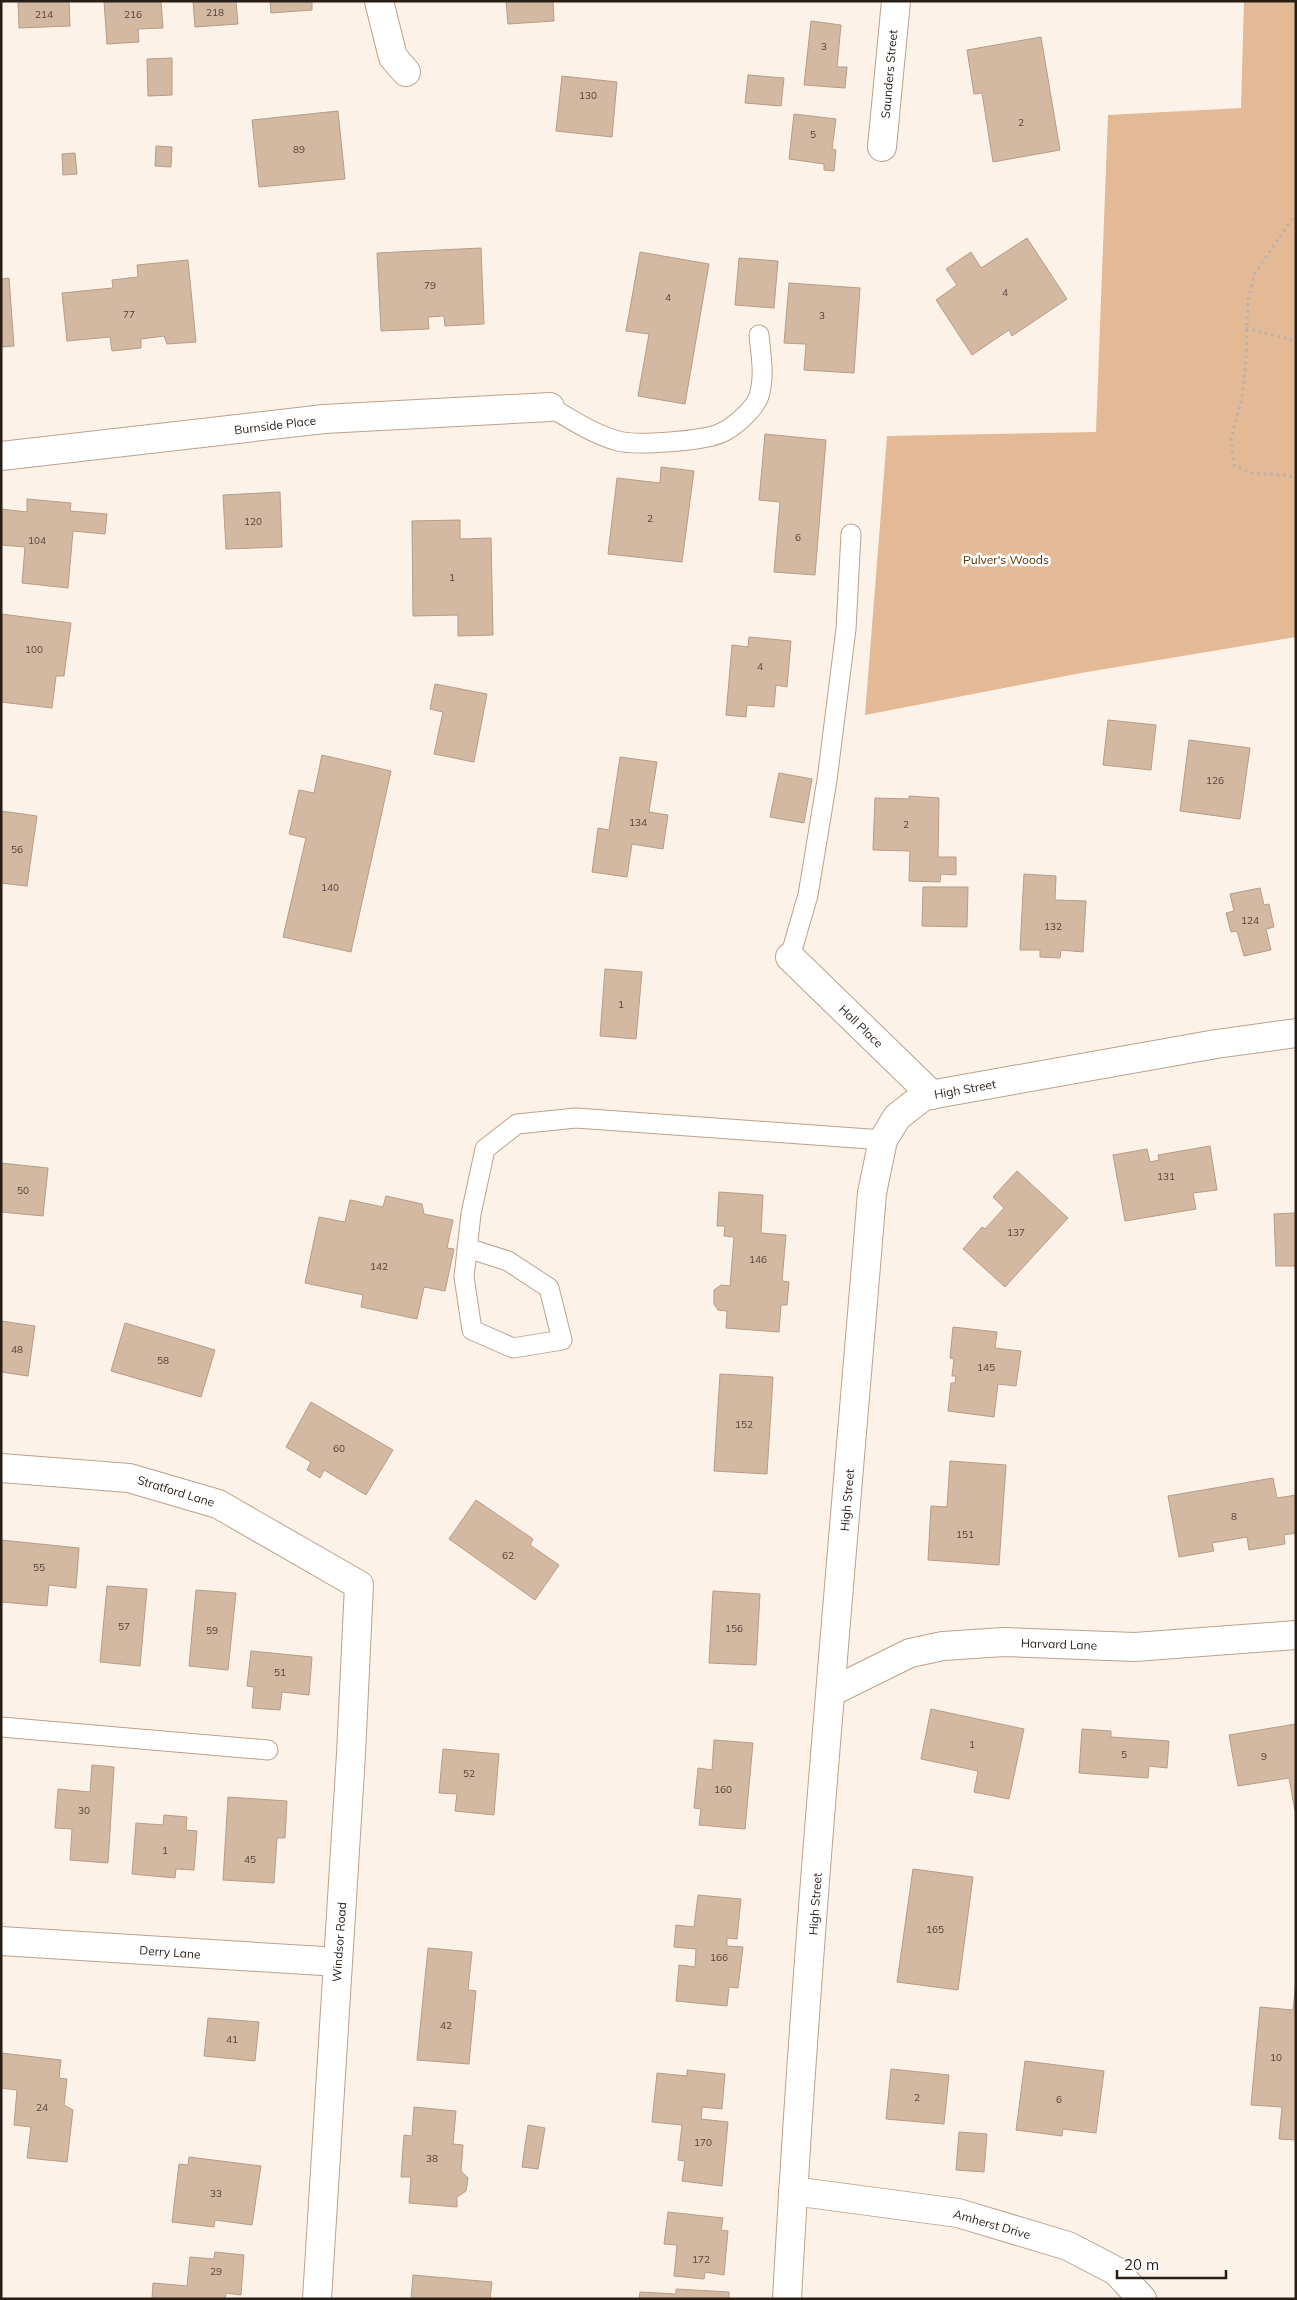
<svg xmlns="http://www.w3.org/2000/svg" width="1297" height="2300" font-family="Mulish,sans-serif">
  <rect width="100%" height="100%" fill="#fdf2e8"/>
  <path fill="#e4b995" d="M1244 1H1296V637L1081 673 865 715 887 436 1096 432 1108 115 1241 108Z"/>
  <path fill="#d3b8a2" stroke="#b79c87" d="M18 1H69L70 26 19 28Z
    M104 1H161L163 28 138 29 139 42 107 44Z
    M193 1H236L238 24 195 27Z
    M270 1H312V10L271 13Z
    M506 1H553L554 21 508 24Z
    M811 21 841 25 837 67H847L845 88 804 85Z
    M1041 37 1060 150 993 162 982 93 974 94 967 50Z
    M172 58V95L148 96 147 59Z
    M748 75 784 78 781 106 745 103Z
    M562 76 617 82 612 137 556 131Z
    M338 111 345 179 259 187 252 120Z
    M794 114 836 119 832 149 836 150 834 171 824 170V164L789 159Z
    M156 146 172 147 171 167 155 166Z
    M75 153 77 174 63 175 62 154Z
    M1027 238 1067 299 1012 336 1009 330 972 355 936 300 957 285 946 269 971 252 981 268Z
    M481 248 484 324 445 326 444 316 428 317 429 329 381 331 377 253Z
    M640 252 709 264 685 404 638 396 649 334 626 331Z
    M739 258 778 261 774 308 735 305Z
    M188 260 196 342 167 344 164 336 141 339V348L112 351 110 337 67 341 62 293 113 288 112 280 138 277 137 265Z
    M9 278 14 346 1 347V279Z
    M789 283 860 288 854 373 804 370 806 344 784 343Z
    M765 434 826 440 815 575 774 572 780 502 759 500Z
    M661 467 694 471 682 562 608 554 617 478 660 483Z
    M280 492 282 547 226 549 223 495Z
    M27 499 71 503 70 511 107 514 105 534 73 531 68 588 22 583 25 547 1 545V509L27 512Z
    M460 520V539L491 538 493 635 458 636V615L413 616 412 521Z
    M1 614 71 623 64 676H56L52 708 1 702Z
    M749 637 791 641 787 687 776 685 774 707 747 705 746 717 726 715 732 645 748 647Z
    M435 684 487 694 474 762 434 754 443 712 430 709Z
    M1108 720 1156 725 1151 770 1103 765Z
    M1189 740 1250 748 1240 819 1180 811Z
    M322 755 391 771 351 952 283 937 306 838 289 834 299 790 314 793Z
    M620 757 657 762 649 812 668 815 663 849 632 844 627 877 592 872 598 828 609 830Z
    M779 773 812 779 804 823 770 817Z
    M909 796 939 798 938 857H956V875L941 874 940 882 909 881 910 851 873 850 875 798 909 799Z
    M1 811 37 816 27 886 1 883Z
    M1024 874 1056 876 1055 900 1086 901 1083 952 1061 950 1060 958 1040 957V950H1020Z
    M923 887H968L967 927 922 926Z
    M1260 888 1264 905 1269 904 1274 927 1266 929 1271 950 1244 956 1237 931 1231 932 1226 913 1234 911 1230 894Z
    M605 969 642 972 636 1039 600 1036Z
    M1210 1146 1217 1190 1193 1193 1196 1209 1125 1221 1113 1155 1147 1149 1150 1162 1159 1160 1158 1155Z
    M1 1163 48 1168 43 1216 1 1212V1213Z
    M1017 1171 1068 1218 1005 1287 963 1249 982 1227 985 1229 1004 1208 993 1197Z
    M719 1192 763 1195 761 1233 786 1235 782 1281 789 1282 787 1305H781L779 1332 726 1328 727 1311 718 1310 714 1304V1290L721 1285 730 1286 734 1237 724 1236 725 1226H717Z
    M386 1196 422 1204 424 1214 453 1220 447 1248 454 1249 445 1291 424 1287 417 1319 361 1307 363 1295 305 1283 319 1217 345 1222 350 1200 383 1207Z
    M1296 1213V1266H1276L1274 1214Z
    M1 1321 35 1326 28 1376 1 1372Z
    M125 1323 215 1350 201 1397 111 1371Z
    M953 1327 997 1332 995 1348 1021 1351 1016 1386 998 1384 994 1417 948 1411 951 1383H955L956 1376H952L954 1359 950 1358Z
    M720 1374 773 1377 767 1474 714 1471Z
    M311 1402 393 1450 366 1495 324 1470 320 1478 307 1470 311 1462 286 1447Z
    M950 1461 1006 1465 999 1565 928 1560 931 1506 947 1507Z
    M1273 1478 1277 1498 1296 1495V1533L1284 1535 1285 1544 1249 1550 1247 1537 1212 1543 1214 1551 1179 1557 1168 1496Z
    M476 1500 533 1539 530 1545 559 1565 535 1600 449 1539Z
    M1 1540 79 1548 76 1588 49 1585 47 1606 1 1602Z
    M107 1586 147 1589 140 1666 100 1662Z
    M196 1590 236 1593 228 1670 189 1666Z
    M713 1591 760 1594 756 1665 709 1663Z
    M251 1651 312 1657 309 1695 282 1692 280 1710 252 1708 254 1687 247 1686Z
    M931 1709 1024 1729 1009 1799 974 1792 978 1771 921 1759Z
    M1296 1724V1811H1295L1289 1778 1238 1786 1229 1735Z
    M1082 1729 1111 1731V1737L1169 1741 1167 1768 1149 1766 1148 1778 1079 1773Z
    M714 1740 753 1743 745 1829 699 1825 701 1809 694 1808 698 1768 712 1770Z
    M443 1749 499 1754 494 1815 455 1811 457 1794 439 1793Z
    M92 1765 114 1767 108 1863 70 1860 72 1829 55 1828 58 1789 90 1792Z
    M228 1797 287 1801 285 1838H277L274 1883 223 1880Z
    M164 1815 187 1817 186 1830 197 1831 194 1870 176 1869 175 1878 132 1874 136 1823 163 1825Z
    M913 1869 973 1877 958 1990 897 1982Z
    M698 1895 741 1899 737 1939 727 1938V1946L743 1947 738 1988 729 1987 727 2006 676 2001 679 1965 695 1967 696 1949 674 1947 676 1925 694 1927Z
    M428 1948 472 1952 468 1990 476 1991 469 2064 417 2060Z
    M1296 1980V2140L1279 2139 1282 2107 1251 2105 1260 2007 1293 2010Z
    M208 2018 259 2022 255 2061 204 2056Z
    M1 2053 61 2060 59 2078 67 2079 64 2105 73 2110 67 2162 27 2158 31 2127 14 2125 17 2090 1 2088Z
    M1025 2061 1104 2071 1096 2133 1063 2129 1062 2136 1016 2130Z
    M891 2069 949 2075 944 2124 886 2119Z
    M687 2070 725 2074 722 2109 702 2107 701 2119 728 2122 722 2186 682 2181 685 2161 678 2160 682 2125 652 2122 657 2073 687 2076Z
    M414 2107 456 2111 453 2144 463 2145 461 2171 468 2178 466 2191 457 2197V2207L409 2203 411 2177H401L404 2135 412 2136Z
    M528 2125 545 2128 538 2169 522 2167Z
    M959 2132 987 2134 984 2172 956 2170Z
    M189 2157 261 2166 252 2225 215 2220 214 2227 172 2222 179 2164 188 2165Z
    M668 2212 723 2218 721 2230 728 2231 724 2275 705 2272 704 2279 674 2276 677 2245 664 2244Z
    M215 2252 244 2255 241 2295 226 2293 225 2299H152L153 2283 187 2286 190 2257 214 2259Z
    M413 2275 492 2282 490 2299H411Z
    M676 2289 729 2292V2299H639L640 2292 676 2294Z"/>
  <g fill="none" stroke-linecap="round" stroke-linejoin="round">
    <defs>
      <path id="service" d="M550 407C572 420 593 434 618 441 636 446 704 441 721 433 733 428 755 409 759 396 765 376 761 355 759 335
        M790 957 808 895 827 780 846 629 851 534
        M467 1248 508 1261 549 1288 562 1340 513 1348 472 1330 464 1277 471 1214 485 1149 517 1124 576 1118 883 1140
        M1 1727 268 1750"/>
      <path id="minor" d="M379 1 393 57 406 72
        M882 147 896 1
        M1 456 324 419 550 407
        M790 957 932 1095
        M1 1468 129 1478 218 1504 359 1585 351 1754 317 2299
        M831 1692 910 1653 943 1646 1004 1642 1135 1647 1296 1635
        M1 1941 338 1962
        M793 2191 958 2213 1068 2246 1116 2271 1142 2299"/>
      <path id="tertiary" d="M787 2299C807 1930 842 1561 872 1193L883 1140 897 1117 924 1096 1216 1044 1296 1033"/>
    </defs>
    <use href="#service" stroke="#bca18c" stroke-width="21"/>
    <use href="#minor" stroke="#bca18c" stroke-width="30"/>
    <use href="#tertiary" stroke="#bca18c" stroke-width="30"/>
    <path stroke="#bcb1a8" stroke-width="3" stroke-dasharray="2.5 4" stroke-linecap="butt" d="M1296 213 1255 273 1248 299 1246 359 1242 399 1231 439 1234 465 1252 473 1285 475 1296 478
      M1246 328 1296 341"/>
    <use href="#service" stroke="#fff" stroke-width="19"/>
    <use href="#minor" stroke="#fff" stroke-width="28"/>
    <use href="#tertiary" stroke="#fff" stroke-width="28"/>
  </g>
  <g text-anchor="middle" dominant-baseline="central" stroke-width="5" stroke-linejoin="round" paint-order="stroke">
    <g font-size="10" fill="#534439">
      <text x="215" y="12">218</text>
      <text x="44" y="14">214</text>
      <text x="133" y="14">216</text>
      <text x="824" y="46">3</text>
      <text x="588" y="95">130</text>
      <text x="1021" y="122">2</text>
      <text x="813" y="134">5</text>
      <text x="299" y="149">89</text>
      <text x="430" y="285">79</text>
      <text x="1005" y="292">4</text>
      <text x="668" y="297">4</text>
      <text x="129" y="314">77</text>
      <text x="822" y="315">3</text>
      <text x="650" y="518">2</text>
      <text x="253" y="521">120</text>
      <text x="798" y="537">6</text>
      <text x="37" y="540">104</text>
      <text x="452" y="577">1</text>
      <text x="34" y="649">100</text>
      <text x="760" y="666">4</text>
      <text x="1215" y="780">126</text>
      <text x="638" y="822">134</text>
      <text x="906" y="824">2</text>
      <text x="17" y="849">56</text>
      <text x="330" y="887">140</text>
      <text x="1250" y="920">124</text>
      <text x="1053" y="926">132</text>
      <text x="621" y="1004">1</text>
      <text x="1166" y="1176">131</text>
      <text x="23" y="1190">50</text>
      <text x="1016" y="1232">137</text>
      <text x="758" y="1259">146</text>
      <text x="379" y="1266">142</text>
      <text x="17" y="1349">48</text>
      <text x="163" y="1360">58</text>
      <text x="986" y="1367">145</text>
      <text x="744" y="1424">152</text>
      <text x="339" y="1448">60</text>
      <text x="1234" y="1516">8</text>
      <text x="965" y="1534">151</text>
      <text x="508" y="1555">62</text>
      <text x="39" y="1567">55</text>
      <text x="124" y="1626">57</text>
      <text x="734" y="1628">156</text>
      <text x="212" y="1630">59</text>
      <text x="280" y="1672">51</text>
      <text x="972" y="1744">1</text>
      <text x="1124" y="1754">5</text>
      <text x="1264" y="1756">9</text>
      <text x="469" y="1773">52</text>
      <text x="723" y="1789">160</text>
      <text x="84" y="1810">30</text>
      <text x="165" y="1850">1</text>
      <text x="250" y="1859">45</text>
      <text x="935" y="1929">165</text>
      <text x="719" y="1957">166</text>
      <text x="446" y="2025">42</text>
      <text x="232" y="2039">41</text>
      <text x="1276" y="2057">10</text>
      <text x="917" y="2097">2</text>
      <text x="1059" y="2099">6</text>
      <text x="42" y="2107">24</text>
      <text x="703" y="2142">170</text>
      <text x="432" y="2158">38</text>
      <text x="216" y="2193">33</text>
      <text x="701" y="2259">172</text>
      <text x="216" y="2271">29</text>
    </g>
    <g font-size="12" fill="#281e16" stroke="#fff">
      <text transform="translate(889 74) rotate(-85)">Saunders Street</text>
      <text transform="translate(275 425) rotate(-7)">Burnside Place</text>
      <text transform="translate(861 1026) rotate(44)">Hall Place</text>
      <text transform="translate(965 1089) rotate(-10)">High Street</text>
      <text transform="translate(176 1491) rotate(17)">Stratford Lane</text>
      <text transform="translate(847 1500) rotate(-85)">High Street</text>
      <text transform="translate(1059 1644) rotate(2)">Harvard Lane</text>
      <text transform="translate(815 1904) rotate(-86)">High Street</text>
      <text transform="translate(339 1942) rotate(-86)">Windsor Road</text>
      <text transform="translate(170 1952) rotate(4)">Derry Lane</text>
      <text transform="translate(992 2224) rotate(16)">Amherst Drive</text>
    </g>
    <g font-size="12" fill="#582f01" stroke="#fff">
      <text x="1006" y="559">Pulver's Woods</text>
    </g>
  </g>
  <rect width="1297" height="2300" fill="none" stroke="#281e16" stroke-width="5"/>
  <path d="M1117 2270v8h109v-8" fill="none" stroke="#281e16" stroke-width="2.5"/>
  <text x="1124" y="2270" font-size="15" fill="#281e16" stroke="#ffffff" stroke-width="4" paint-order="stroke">20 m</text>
</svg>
